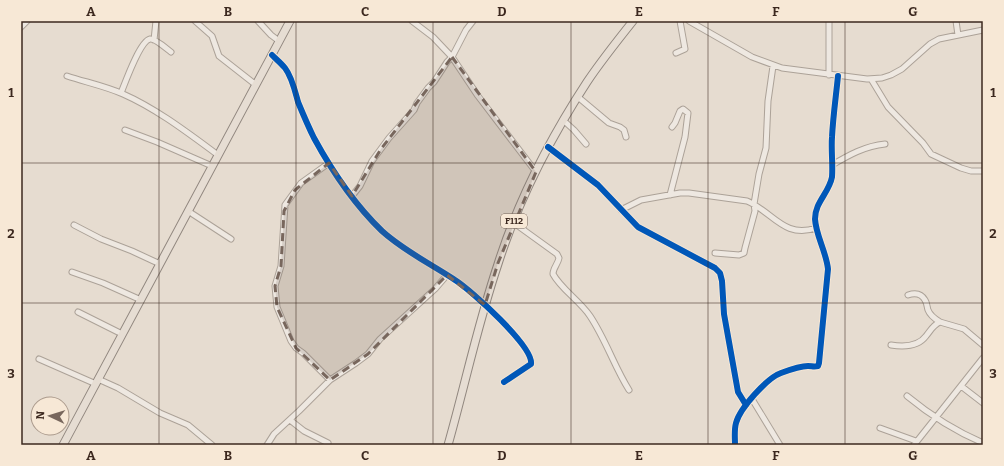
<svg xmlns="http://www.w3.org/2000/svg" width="1004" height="466" font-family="Bitter,serif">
  <rect width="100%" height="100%" fill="#e6dcd0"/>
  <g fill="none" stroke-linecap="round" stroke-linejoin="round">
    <defs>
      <path id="minor" d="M195 21 212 36 219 56 256 85
        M258 21 271 35 279 41
        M412 21 433 37 452 57 478 96 536 172
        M689 21 752 57 782 68 867 79 882 78 891 75 902 69 930 44 939 39 983 30
        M956 21 958 35
        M21 27 27 21
        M154 40 156 21
        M676 53 685 49 680 21
        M272 55C276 59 281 63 285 68 292 77 295 91 298 102 303 114 308 126 314 138 332 171 355 205 382 231 404 251 431 264 455 280 471 290 534 347 531 364L504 382
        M829 75V21
        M67 76C85 82 105 86 123 94 157 109 188 133 218 155
        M871 79 888 107 923 143 931 154 961 168 971 171H983
        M121 93C125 83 140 41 150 39 155 38 167 49 171 52
        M578 97 609 123 620 127 624 130 626 137
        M563 120 574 130 586 144
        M125 130 157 142 212 166
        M548 147 598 185 638 227 715 268 720 273 722 281 724 314 738 392 746 405
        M329 163 301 183 285 205 281 266 275 286 277 307 291 341 296 348 303 353 330 380
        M832 165C849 155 865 146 885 144
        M670 195 685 137 688 113 683 109 680 111 675 123 672 127
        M352 196 360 186 372 161 389 138 414 110 417 103 428 88 434 82 447 62 452 57 466 30 473 21
        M621 210 641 200 680 193H689L747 201C773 212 784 239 816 228
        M188 211 231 239
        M514 223 557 254 559 258C558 264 553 268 553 274 561 289 580 301 590 316 606 340 614 366 629 390
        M74 225 101 239 132 251 160 264
        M715 253 739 255 744 253 745 248 755 211 754 204 759 174 766 148 768 101 773 66
        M72 272 103 283 141 300
        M908 295C914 293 921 293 925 300 927 303 927 307 928 310 930 315 935 319 940 322
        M78 312 122 334
        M891 345C904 347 918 347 926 336 931 330 933 325 940 322L964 329 983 345
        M39 359 96 384
        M98 379 118 388 160 413 188 425 212 445
        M961 386 983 403
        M907 396C930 415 955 431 983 443
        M752 399 780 445
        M290 420 304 431 328 443
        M880 428 916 441
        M267 445 274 434 299 411 330 380 356 363 368 354 380 339 435 289 447 275
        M735 445C735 438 734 430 736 423 740 408 767 378 781 373 789 370 800 366 808 366 812 366 814 367 818 366L819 363 828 269C826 251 816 236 815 219 815 202 829 193 832 177 833 164 831 150 832 137 833 117 836 96 838 76
        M914 445 983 358"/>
      <path id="major" d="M63 445 290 21
        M448 445C465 385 478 323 498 264 518 201 551 137 587 82 601 61 617 41 633 21"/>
    </defs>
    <use href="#minor" stroke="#aca298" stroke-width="7"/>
    <use href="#major" stroke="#91877f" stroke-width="9"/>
    <use href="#minor" stroke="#eee8e1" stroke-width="5"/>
    <use href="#major" stroke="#e6ddd3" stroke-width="7"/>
    <defs>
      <path id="cycleway" d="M272 55C276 59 281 63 285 68 292 77 295 91 298 102 303 114 308 126 314 138 332 171 355 205 382 231 404 251 431 264 455 280 471 290 534 347 531 364L504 382
        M548 147 598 185 638 227 715 268 720 273 722 281 724 314 738 392 746 405
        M735 445C735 438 734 430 736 423 740 408 767 378 781 373 789 370 800 366 808 366 812 366 814 367 818 366L819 363 828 269C826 251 816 236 815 219 815 202 829 193 832 177 833 164 831 150 832 137 833 117 836 96 838 76"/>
    </defs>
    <use href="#cycleway" stroke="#f7e8d6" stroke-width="8"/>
    <use href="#cycleway" stroke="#0057b8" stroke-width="6"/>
  </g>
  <path fill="#78675d" fill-opacity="0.2" stroke="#78675d" stroke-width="3" stroke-dasharray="8 5" stroke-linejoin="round" d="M452 57 536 172 498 263 485 305 447 275 368 354 330 380 296 348 277 307 275 286 281 266 284 211 295 190 329 163 352 196 381 149Z"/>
  <path fill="none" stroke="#3c281f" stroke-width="1" stroke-opacity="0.55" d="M159 21V445M296 21V445M433 21V445M571 21V445M708 21V445M845 21V445M21 163H983M21 303H983"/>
  <g text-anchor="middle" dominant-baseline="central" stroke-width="3.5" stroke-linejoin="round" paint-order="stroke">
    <rect fill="#f7e8d6" stroke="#746256" stroke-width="1" x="501" y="214" width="26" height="14" rx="3"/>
    <g font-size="9" font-weight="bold" fill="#3c281f">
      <text x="514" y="221">F112</text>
    </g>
  </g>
  <rect width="1004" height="466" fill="none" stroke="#f7e8d6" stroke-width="44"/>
  <g transform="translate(50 416) rotate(274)"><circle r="19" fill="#f7e8d6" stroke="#ac9b8d"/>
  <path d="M0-3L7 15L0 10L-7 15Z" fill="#78675d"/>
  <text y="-6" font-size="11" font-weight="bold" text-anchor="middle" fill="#3c281f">N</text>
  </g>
  <rect x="22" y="22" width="960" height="422" fill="none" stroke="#3c281f" stroke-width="1.5"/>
  <g font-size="13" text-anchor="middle" font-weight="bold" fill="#3c281f">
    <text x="91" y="16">A</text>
    <text x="228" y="16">B</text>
    <text x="365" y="16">C</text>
    <text x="502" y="16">D</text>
    <text x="639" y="16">E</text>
    <text x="776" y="16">F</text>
    <text x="913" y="16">G</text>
    <text x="11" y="97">1</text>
    <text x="993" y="97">1</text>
    <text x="11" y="238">2</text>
    <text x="993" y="238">2</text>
    <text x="11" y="378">3</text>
    <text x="993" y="378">3</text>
    <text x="91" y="460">A</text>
    <text x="228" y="460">B</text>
    <text x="365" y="460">C</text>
    <text x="502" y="460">D</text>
    <text x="639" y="460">E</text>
    <text x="776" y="460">F</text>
    <text x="913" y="460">G</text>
  </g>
</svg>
